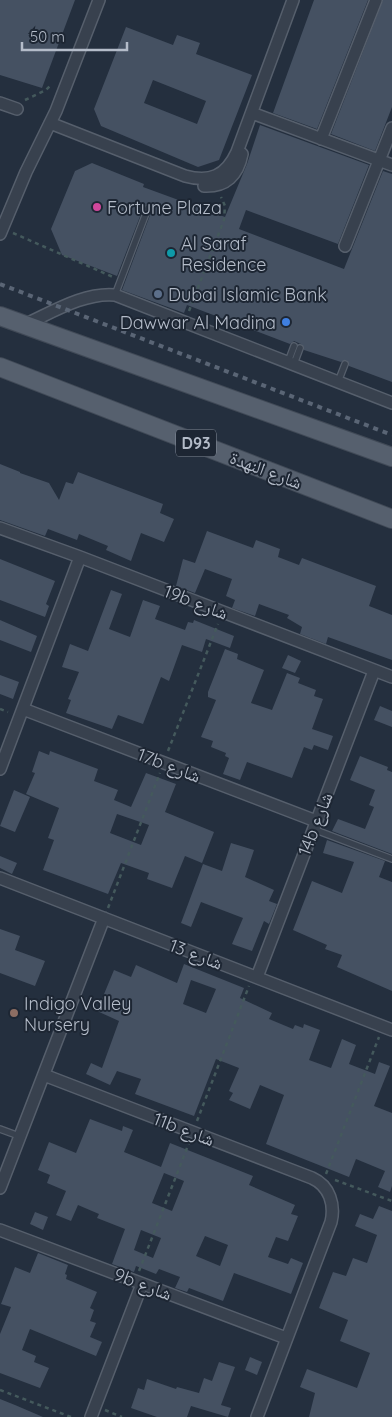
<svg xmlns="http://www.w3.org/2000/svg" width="392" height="1417" font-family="Quicksand,'Noto Naskh Arabic',sans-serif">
  <rect width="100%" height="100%" fill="#242f3e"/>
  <path fill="#455162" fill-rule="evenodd" d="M0 0H75L42 88 0 75Z
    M314 0H368L317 129 273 113Z
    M383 0H392V107L375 151 331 134Z
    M126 27 173 45 177 35 200 43 196 54 252 75 219 160 198 167 101 126 94 109ZM153 80 206 101 197 124 144 103Z
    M260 125 369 165 338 244 246 210 239 229 344 269 383 171 392 174V382L349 366 346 360 341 362 304 350 301 344 294 341 290 344 187 305 184 313 122 290 152 210 149 204 144 206 117 276 62 255 51 229 75 171 92 163 144 184 143 187 225 217 247 164Z
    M0 464 20 472V473L49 483 59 500 66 482 73 484 78 472 163 504 160 513 174 519 164 542 141 533 131 561 106 550 108 546 79 534 77 540 48 529 45 536 0 520Z
    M207 531 253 548 256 540 280 549 278 557 299 565 302 558 376 586 369 606 392 615V660L328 637 326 644 300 634 302 627 287 618 289 615 259 604 255 616 232 608 235 600 226 596 232 579 205 569 195 593 176 586 183 559 195 563Z
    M0 559 55 581 46 604 49 606 45 617 0 600Z
    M111 590 122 594 109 629 130 637 143 600 160 606 155 619 185 630 188 622 193 623 194 620 234 636 230 648 206 639 202 652 182 645 169 681 161 677 143 724 118 715 112 729 66 713 71 700 68 699 79 672 62 667 70 644 88 651Z
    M0 620 37 636 31 652 0 640Z
    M225 649 238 654 237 659 264 670 251 703 272 710 287 673 300 678 298 683 316 690 314 696 323 699 312 729 333 736 328 750 314 745 312 750 304 747 292 778 247 762 240 780 223 774 229 758 225 756 226 753 211 747 213 741 201 737 216 700 208 697V692Z
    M288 655 301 661 295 673 282 668Z
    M0 675 19 682 13 699 0 694Z
    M380 706 392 711V727L374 720Z
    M39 751 49 755 50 751 98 769 94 781 118 790 114 800 131 807 146 773 176 784 165 812 214 832 202 863 185 856 172 888 147 879 149 873 121 863 108 894 43 870 54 840 48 838 59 808 26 794 35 773 32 772ZM117 814 149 825 141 845 110 833Z
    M360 756 388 767 387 770 392 772V854L332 831 338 819 365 829 374 807 369 805 375 790 350 780Z
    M14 790 30 797 15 832 0 826Z
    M327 840 385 861 379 877 392 882V991L337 967 342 955 325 949 327 945 293 930 312 881 342 893 354 862 323 853Z
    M231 843 254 850 245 877 274 890 269 901 277 904 269 924 264 921 252 951 232 944 243 918 201 902 191 927 181 923 203 864 222 871Z
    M0 856 17 863 12 874 0 868Z
    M0 929 20 936 15 950 45 961 35 986 0 973Z
    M184 964 244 988 240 998 272 1013 269 1019 293 1029 295 1025 303 1028 304 1024 320 1030 309 1060 331 1068 342 1039 356 1045 349 1064 375 1074 379 1062 390 1066 374 1106 392 1113V1186L390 1192 378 1187 385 1171 356 1159 349 1177 266 1144 284 1095 260 1085 250 1109 229 1100 233 1093 229 1091 239 1068 216 1059 194 1116 135 1094 141 1079 117 1071 110 1085 86 1074 91 1063 102 1068 119 1021 97 1011 114 970 131 977 136 965 177 983ZM191 980 216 989 206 1013 183 1004Z
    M90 1119 122 1131 123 1126 133 1130 124 1152 161 1167 170 1143 253 1176 249 1185 295 1205 291 1214 298 1216 288 1241 276 1237 268 1257 288 1264 291 1258 303 1263 291 1294 234 1273 223 1301 189 1288 187 1292 175 1288 180 1277 159 1269 156 1274 136 1266 134 1272 112 1264 125 1229 97 1218 99 1214 78 1205 71 1221 56 1215 66 1191 47 1183 50 1175 38 1170 49 1142 76 1153ZM164 1173 184 1181 172 1211 152 1203ZM141 1230 161 1238 153 1258 134 1250ZM205 1236 228 1245 220 1266 196 1256Z
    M379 1206 392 1211V1417H309L315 1393 300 1387 307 1369 357 1388 370 1353 340 1341 348 1320 319 1308 333 1272 346 1276 353 1258 367 1263 377 1235 355 1226 360 1214 373 1219Z
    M35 1212 48 1217 43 1230 30 1224Z
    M38 1253 68 1265 65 1274 67 1275 66 1279 97 1292 90 1308 94 1310 90 1321 96 1323 90 1337 102 1342 96 1356 30 1329 22 1350 36 1356 34 1362 49 1368 40 1388 0 1373V1334L11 1307 1 1304 15 1267 30 1273Z
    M250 1357 262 1362 257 1375 245 1370Z
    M219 1362 235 1367 221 1405 231 1408 228 1417 191 1406 187 1417H157L131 1408 138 1388 144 1390 147 1379 176 1389 177 1387 199 1393 204 1378 212 1381Z
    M0 1399 15 1405 43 1417H0Z"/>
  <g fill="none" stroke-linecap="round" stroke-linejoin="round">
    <defs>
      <path id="lane" d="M115 295 148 208
        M288 362 294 346
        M294 364 300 348
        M338 382 345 364
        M313 829 392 859
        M0 1129 19 1136"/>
      <path id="street" d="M0 103 17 109
        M252 113 392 165
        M50 123 185 176C210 183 226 176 237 152L293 0
        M321 139 376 0
        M204 186C226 187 238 175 242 154
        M0 234 26 172 56 111 99 0
        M345 246 392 128
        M24 325C51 313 84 292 115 295L392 403
        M0 528 80 557 392 677
        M23 709 316 821
        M0 769 80 557
        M0 878 392 1030
        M257 977 374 671
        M44 1075 312 1178C330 1186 335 1205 331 1222L257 1417
        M0 1188 104 918
        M0 1230 286 1338
        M91 1417 142 1284"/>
      <path id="primary" d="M0 316 392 457
        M0 367 392 519"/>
    </defs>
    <use href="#lane" stroke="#565f6c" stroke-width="8"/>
    <use href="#street" stroke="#565f6c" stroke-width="14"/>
    <use href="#primary" stroke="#414a57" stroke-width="20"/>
    <path stroke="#44595c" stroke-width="2.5" stroke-dasharray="4 4" stroke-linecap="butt" d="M25 100 46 90 52 84
      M13 233 113 277
      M189 311 224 220 225 206 221 197
      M0 709 8 712
      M168 751 218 624
      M108 908 160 773
      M197 1121 249 986
      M326 1174 379 1037
      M335 1180 392 1201
      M139 1271 189 1143
      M0 1390 71 1417
      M105 1410 122 1417"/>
    <use href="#lane" stroke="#38414e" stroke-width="5.5"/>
    <use href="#street" stroke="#38414e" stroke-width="11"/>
    <use href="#primary" stroke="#56606e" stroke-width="18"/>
    <path stroke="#5a6575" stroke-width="4" stroke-dasharray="5 5" stroke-linecap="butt" d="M0 284 392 435"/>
  </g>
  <circle fill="#d1479c" stroke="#1d2633" stroke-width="2" cx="97" cy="207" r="5"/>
  <circle fill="#0f9aa8" stroke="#1d2633" stroke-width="2" cx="171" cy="253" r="5"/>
  <circle fill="#5c6f8a" stroke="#1d2633" stroke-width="2" cx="158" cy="294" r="5"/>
  <circle fill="#3f7fe0" stroke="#1d2633" stroke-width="2" cx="286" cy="322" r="5"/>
  <circle fill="#8d6e63" stroke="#1d2633" stroke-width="2" cx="14" cy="1013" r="5"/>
  <g text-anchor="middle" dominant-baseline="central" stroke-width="4" stroke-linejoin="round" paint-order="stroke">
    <rect fill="#1d2633" stroke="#878f9c" stroke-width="1" x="176" y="429.5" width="40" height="27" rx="4"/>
    <g font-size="16" font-weight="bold" fill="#b4bcc9">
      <text x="196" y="443">D93</text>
    </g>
    <g font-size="18" fill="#b4bcc9" stroke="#1d2633" text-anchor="start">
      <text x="107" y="207">Fortune Plaza</text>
      <text x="181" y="243">Al Saraf<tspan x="181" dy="21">Residence</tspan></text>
      <text x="168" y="294">Dubai Islamic Bank</text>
      <text x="276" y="322" text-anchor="end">Dawwar Al Madina</text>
      <text x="24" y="1003">Indigo Valley<tspan x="24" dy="21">Nursery</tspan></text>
    </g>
    <g font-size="18" fill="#b4bcc9" stroke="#1d2633">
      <text transform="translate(266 470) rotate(21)">شارع النهدة</text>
      <text transform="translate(196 602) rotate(21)">19b شارع</text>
      <text transform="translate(169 765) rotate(21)">17b شارع</text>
      <text transform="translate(315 824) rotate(-69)">14b شارع</text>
      <text transform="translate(196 954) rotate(21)">شارع 13</text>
      <text transform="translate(184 1129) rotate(21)">11b شارع</text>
      <text transform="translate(143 1284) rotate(21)">9b شارع</text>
    </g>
  </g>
  <path d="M22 42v8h105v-8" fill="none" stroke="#b4bcc9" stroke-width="2.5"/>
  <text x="30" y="42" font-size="15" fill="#b4bcc9" stroke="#1d2633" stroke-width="4" paint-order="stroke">50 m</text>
</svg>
